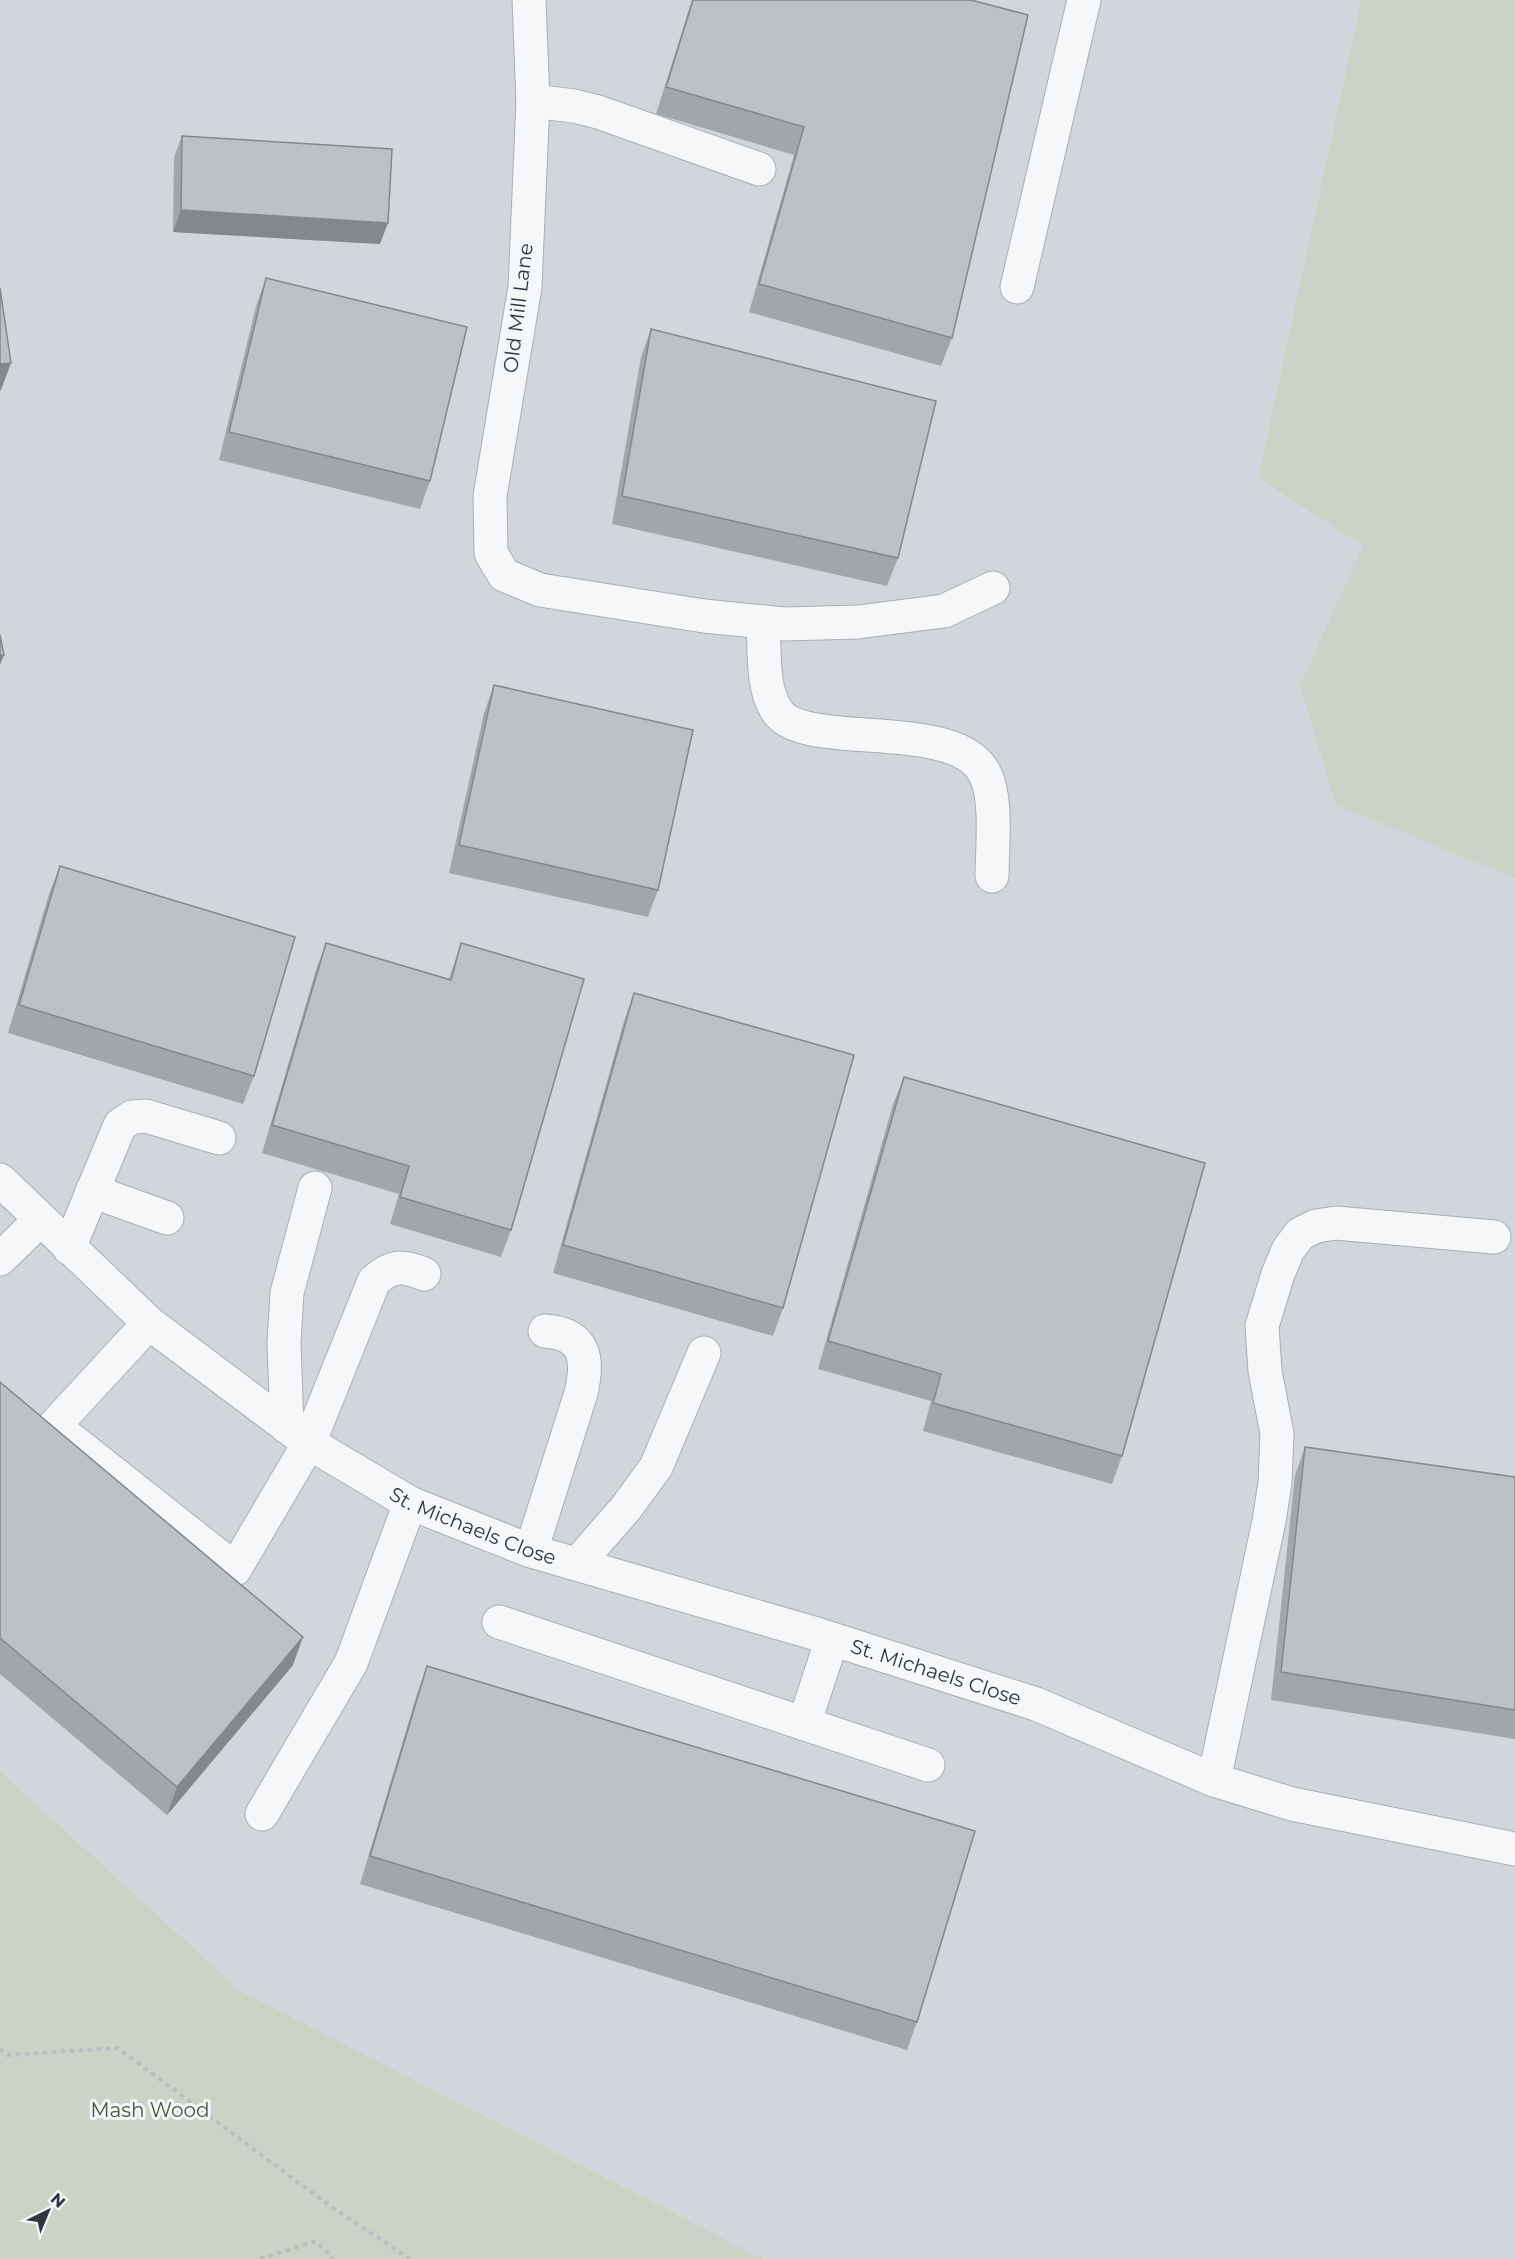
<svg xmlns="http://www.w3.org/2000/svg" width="1515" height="2259" font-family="Montserrat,sans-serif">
  <rect width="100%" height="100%" fill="#e4e7ea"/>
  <path fill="#d2d6dc" d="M0 0H1361L1258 478 1363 546 1515 716V2259H764L241 1991 0 1771Z"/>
  <path fill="#cad3c6" d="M1361 0H1515V878L1336 805 1300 685 1363 546 1258 478Z
    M0 1771 241 1991 764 2259H0Z"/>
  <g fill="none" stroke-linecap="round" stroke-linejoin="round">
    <defs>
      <g id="minor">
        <path d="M529 0 533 101 525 287 490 496 491 553 504 575 540 590 704 616 784 624 858 622 944 611 993 588"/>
        <path d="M533 101 574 106 598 112 759 169"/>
        <path d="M1017 287 1084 0"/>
        <path d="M763 622C765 650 761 687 777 711 803 752 953 716 984 772 998 797 992 848 992 876"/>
        <path id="s1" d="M0 1180 149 1323 309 1443 410 1503 531 1551 810 1632 1036 1704 1214 1780 1292 1804 1515 1849"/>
        <path d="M92 1191 167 1218"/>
        <path d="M69 1248 120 1125 132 1117 146 1116 219 1138"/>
        <path d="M0 1259 40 1220"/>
        <path d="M149 1323 54 1426 235 1569 309 1443 374 1281C392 1265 402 1265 424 1274"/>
        <path d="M287 1427 284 1343 287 1293 315 1188"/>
        <path d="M531 1551 581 1393C589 1359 586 1334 545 1331"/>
        <path d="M578 1563 626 1508 656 1467 704 1353"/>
        <path d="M499 1622 928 1765"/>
        <path d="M804 1724 832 1639"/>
        <path d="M1214 1780 1269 1521 1275 1483 1277 1434 1265 1371 1262 1326 1278 1274 1288 1250 1300 1234 1316 1226 1336 1223 1494 1237"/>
        <path d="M262 1814 351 1663 410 1503"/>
      </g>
    </defs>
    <use href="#minor" stroke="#a9aeb4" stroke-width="35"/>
    <path stroke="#babdc2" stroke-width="4" stroke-dasharray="4.5 4.5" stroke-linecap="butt" d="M0 2049 7 2055 118 2048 330 2206 410 2259
      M260 2259 316 2241 333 2259"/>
    <use href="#minor" stroke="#f6f7f9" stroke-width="33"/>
  </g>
  <path fill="#a2a6aa" d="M692 0H971L952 338 941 366 749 312 794 155 656 114Z
    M182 136 380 244 173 232 174 157Z
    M266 278 430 481 420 509 219 460 256 306Z
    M651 329 898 558 887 586 612 524 641 357Z
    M494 685 658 890 648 917 449 873 484 713Z
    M60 866 254 1076 243 1104 8 1033 49 894Z
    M326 943 449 979 461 943 511 1230 501 1257 390 1224 399 1194 262 1153 316 970Z
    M634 993 783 1308 773 1336 553 1273 624 1021Z
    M904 1077 1122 1456 1112 1484 923 1431 931 1401 818 1369 893 1104Z
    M0 1382 293 1665 167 1815 0 1674Z
    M1305 1447 1515 1477V1739L1271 1700 1295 1475Z
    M427 1666 917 2022 907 2050 360 1884 417 1694Z"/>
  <path fill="#84878b" d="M181 210 388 223 380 244 173 232Z
    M11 363 1 390 0 391V364Z
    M0 655H4L0 665Z
    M303 1637 293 1665 167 1815 177 1787Z"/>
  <path fill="#bcc1c6" stroke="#84878b" stroke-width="1.5" d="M693 0H971L1028 15 952 338 759 284 804 127 666 87Z
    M182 136 392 149 388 223 181 210Z
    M266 278 467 327 430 481 229 432Z
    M0 288 11 363 0 364Z
    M651 329 936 401 898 558 622 496Z
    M0 635 4 655H0Z
    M494 685 693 730 658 890 459 845Z
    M60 866 295 937 254 1076 19 1005Z
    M326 943 451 980 461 943 584 979 511 1230 400 1197 409 1166 272 1125Z
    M634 993 854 1055 783 1308 563 1245Z
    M904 1077 1205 1163 1122 1456 933 1403 941 1374 828 1341Z
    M0 1382 303 1637 177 1787 0 1638Z
    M1305 1447 1515 1477V1710L1281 1672Z
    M427 1666 975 1831 917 2022 370 1856Z"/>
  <g text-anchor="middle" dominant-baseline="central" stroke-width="6" stroke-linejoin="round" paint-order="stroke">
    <g font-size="20" fill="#2d3641" stroke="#f3f6f8">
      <text transform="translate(518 308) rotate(-83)">Old Mill Lane</text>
      <text stroke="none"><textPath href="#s1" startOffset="591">St. Michaels Close</textPath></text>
      <text stroke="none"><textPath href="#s1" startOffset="1077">St. Michaels Close</textPath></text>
    </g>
    <g font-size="20" fill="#455b3c" stroke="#f3f6f8">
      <text x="150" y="2110">Mash Wood</text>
    </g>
  </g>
  <g transform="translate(48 2211) rotate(43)" stroke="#f3f6f8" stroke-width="4.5" paint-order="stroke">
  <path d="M0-4.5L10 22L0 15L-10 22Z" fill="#2d3641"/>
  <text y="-9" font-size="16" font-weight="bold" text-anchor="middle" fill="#2d3641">N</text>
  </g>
</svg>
